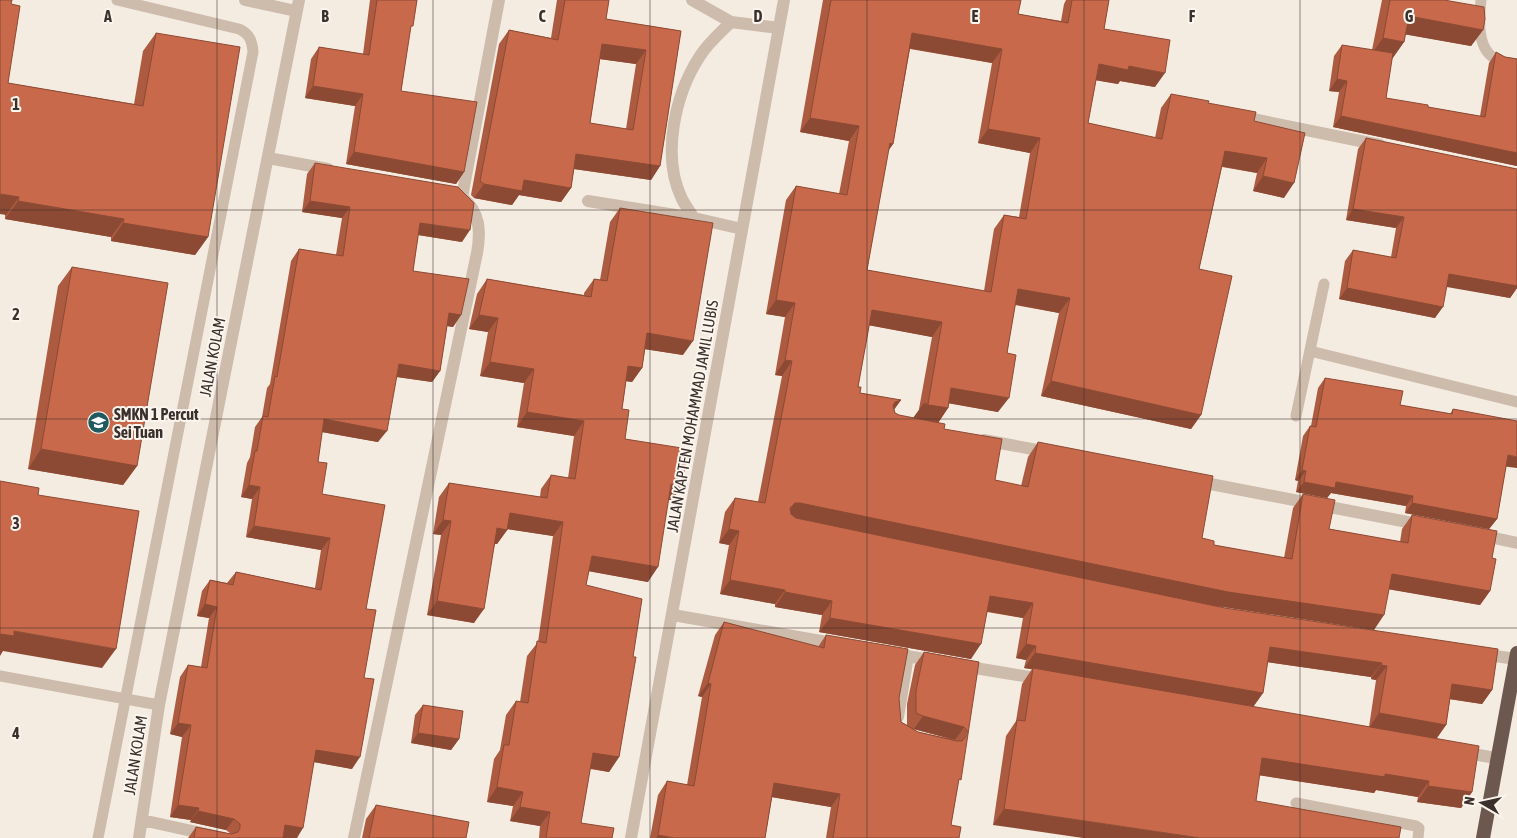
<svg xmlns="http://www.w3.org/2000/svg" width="1517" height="838" font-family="'Asap Condensed',sans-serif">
  <rect width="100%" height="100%" fill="#f4ebe1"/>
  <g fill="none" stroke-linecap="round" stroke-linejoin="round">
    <path stroke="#cdbbac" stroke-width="11" d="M1481 0C1479 19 1476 51 1498 60 1503 63 1511 63 1517 64
      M1310 351 1517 402
      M1296 416 1324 284
      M0 676 159 705
      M1296 803 1416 826 1419 828 1418 838
      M98 838 253 52C252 41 250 34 239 29L117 0"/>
    <path stroke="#cdbbac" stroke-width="12" d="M245 0 296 11
      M692 0 731 22 779 28
      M1238 116 1380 145
      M268 158 328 169
      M462 197 499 0
      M588 201 694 218 742 229
      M694 218C690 212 685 205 682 199 661 156 675 94 700 56 708 43 720 33 731 22
      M984 440 1048 452
      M1195 481 1423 525
      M1480 535 1517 543
      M673 615 838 644
      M889 653 936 661
      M1481 654 1516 659
      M963 666 1042 679
      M898 717 908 656
      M1461 752 1496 758
      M142 820 224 838
      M139 838 159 705 299 0
      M354 838 477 253C481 231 480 212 462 197
      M631 838 784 0"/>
    <path stroke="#6c584f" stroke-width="14" d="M1483 838 1517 653"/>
  </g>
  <path fill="#ac5a40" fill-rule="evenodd" d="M370 0H417L410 31 401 91 464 172 456 184 346 164 355 106 305 98 311 59 319 47 363 54Z
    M557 0H607L606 19 681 31 660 166 651 180 574 169 571 188 561 202 519 195 512 205 474 198 471 195 499 44 509 30 551 38ZM600 59 636 64 626 129 590 123Z
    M823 0H1021L1018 14 1061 21 1064 4 1066 0H1109L1104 29 1155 87 1120 81 1118 84 1096 80 1088 123 1155 138 1161 108 1171 94 1208 103 1254 121 1284 198 1253 191 1257 173 1222 167 1199 269 1201 415 1191 429 1041 396 1059 313 1015 305 1007 353 998 412 949 403 948 408 938 423 919 409 932 337 869 325 858 387 860 393 901 400 894 409 895 413 899 415 944 429 995 480 1021 486 1028 457 1038 442 1214 545 1284 558 1293 508 1303 494 1329 529 1400 542 1402 529 1412 515 1492 558 1490 591 1480 605 1389 589 1374 630 1217 606 1492 690 1482 704 1450 699 1446 725 1437 738 1472 792 1461 808 1417 802 1418 797 1376 790 1374 793 1259 775 993 825 1006 736 1016 721 1022 684 1032 669 1024 668 1026 660 1016 658 1023 618 987 612 971 659 819 632 822 615 775 607V604L720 594 729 545 719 543 725 512 735 498 758 502 782 376 775 375 785 317 766 314 786 200 796 186 839 194 849 141 800 132ZM910 49 992 63 978 143 1030 153 1019 217 1004 215 994 229 984 291 867 270 888 151 893 144ZM1267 662 1371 677V679L1376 680 1369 727 1253 707 1263 693Z
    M1382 0H1444L1483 30 1471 46 1405 34 1404 42 1392 59 1386 98 1428 107 1480 116 1489 63 1496 52 1505 57 1517 59V166L1333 127 1339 92 1329 91 1334 56 1342 45 1372 50Z
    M156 33 208 237 195 255 111 241V237L5 219 8 83 134 104 143 51Z
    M1366 138 1517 169V288L1510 298 1447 286 1435 318 1339 299 1345 261 1353 250 1391 257 1396 228 1346 220 1358 149Z
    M315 163 462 242 418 235 413 271 461 315 453 327 447 326 440 371 432 382 396 377 378 442 322 432 318 462 322 494 366 609 364 678 352 769 314 762 297 838H188L196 827 231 834 226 830 190 822 191 820 170 817 182 737 170 734 180 677 188 665 201 667 209 618 197 616 202 591 210 580 227 583 236 572 315 588 321 550 246 537 252 499 241 497 247 463 250 457 255 427 262 417 267 388 270 384 291 261 299 249 336 255 342 218 302 212 307 174Z
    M620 208 683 355 645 349 642 368 632 382 626 381 622 409 625 439 682 486 672 500H668L648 582 589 571 586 585 633 657 619 757 609 772 590 769 581 823 612 838H539L540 826 510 821 513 806 487 802 494 759 500 750 506 715 516 701 520 702 527 656 538 642 553 536 508 529 497 544H495L474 623 427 615 441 535 433 534 439 497 449 483 540 497 541 489 551 475 568 478 574 436 517 427 524 383 480 376 488 332 469 329 477 294 487 279 584 295V293L594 279 600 280 610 222Z
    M72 267 137 466 123 485 28 469 58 286Z
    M1325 378 1400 405 1450 414 1453 409 1506 466 1497 519 1489 529 1405 513 1406 506 1331 493 1327 498 1296 492 1298 481 1295 480 1303 436 1310 426H1311L1318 388Z
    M724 622 818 647 826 635 899 698 901 722 907 725V704L915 665 924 652 979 662 951 825 959 838H826L831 807 772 797 765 838H650L658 795 667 781 687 785 702 697 698 696 715 635ZM913 729 955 740H956L918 732Z
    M423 705 459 739 451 750 411 743 415 715Z
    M376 805 466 838H362L366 819Z"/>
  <path fill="#8c4a34" d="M1409 16 1483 30 1471 46 1397 33Z
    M912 33 1002 49 992 63 902 47Z
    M1383 38 1404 42 1392 59 1371 55Z
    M602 44 646 50 636 64 592 58Z
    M1099 64 1129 66 1165 73 1155 87 1120 81 1118 84 1088 79Z
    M1337 79 1347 81 1339 92 1329 91Z
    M313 86 363 94 355 106 305 98Z
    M1341 116 1517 153V166L1333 127Z
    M810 118 859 126 849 141 800 132Z
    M988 129 1040 138 1030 153 978 143Z
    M890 143 893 144 883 158Z
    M1225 151 1267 158 1257 173 1215 165Z
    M354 152 464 172 456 184 346 164Z
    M576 154 660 166 651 180 567 168Z
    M1263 176 1294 183 1284 198 1253 191Z
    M524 180 571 188 561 202 519 195 512 205 474 198 484 184Z
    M0 194 19 197 6 215 0 214Z
    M18 201 124 219 111 237 5 219Z
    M310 201 350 207 342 218 302 212Z
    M1353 209 1404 217 1396 228 1346 220Z
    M123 223 208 237 195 255 111 241Z
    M420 223 470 230 462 242 412 234Z
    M1449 274 1517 286V288L1510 298 1441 286Z
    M1347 288 1443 307 1435 318 1339 299Z
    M1018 289 1070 298 1059 313 1008 303Z
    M776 300 795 303 785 317 766 314Z
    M872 310 942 322 932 337 862 324Z
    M449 313 461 315 453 327 441 325Z
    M479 315 498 318 488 332 469 329Z
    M647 333 693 341 683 355 637 348Z
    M785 360 792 361 782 376 775 375Z
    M490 362 534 369 524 383 480 376Z
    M399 364 440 371 432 382 391 376Z
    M628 366 642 368 632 382 618 380Z
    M1051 381 1201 415 1191 429 1041 396Z
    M951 388 1009 398 998 412 941 402Z
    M901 400 891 414 885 416 895 402Z
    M923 404 948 408 938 423 913 418Z
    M527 412 584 421 574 436 517 427Z
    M324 419 387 431 378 442 316 431Z
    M41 449 137 466 123 485 28 469Z
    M1508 455 1517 457V468L1501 466Z
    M1302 470 1306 471 1298 481 1295 480Z
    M1304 482H1336L1413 496 1406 506 1331 493 1327 498 1296 492Z
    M671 484 682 486 672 500 661 499Z
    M249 485 260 487 252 499 241 497Z
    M795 503H800L1384 615 1374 630 1217 606 780 523Z
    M1412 503 1497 519 1489 529 1405 513Z
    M510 513 563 522 553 536 500 528Z
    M443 520 451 521 441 535 433 534Z
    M254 526 330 538 321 550 246 537Z
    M497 528 507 530 497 544 487 543Z
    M729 529 739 531 729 545 719 543Z
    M592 556 658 567 648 582 582 570Z
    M1392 574 1490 591 1480 605 1381 588Z
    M730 580 785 590 775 604 720 594Z
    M785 592 832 601 822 615 775 607Z
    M990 596 1033 603 1023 618 980 610Z
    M437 601 484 609 474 623 427 615Z
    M205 604 217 607 209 618 197 616Z
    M830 618 981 644 971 659 819 632Z
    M14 631 116 649 102 668 3 651 0 656V634Z
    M1026 644 1036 646 1026 660 1016 658Z
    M1270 647 1382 663 1371 677 1259 661Z
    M1035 653 1263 693 1253 707 1024 668Z
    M1381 665 1387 666 1376 680 1371 679Z
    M708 683 711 684 702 697 698 696Z
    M1452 684 1492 690 1482 704 1442 698Z
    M1379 713 1446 725 1436 739 1369 728Z
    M923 716 964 727 955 740 914 729Z
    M178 723 191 725 182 737 170 734Z
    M418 733 459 739 451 750 411 743Z
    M316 750 360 757 352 769 308 761Z
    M593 753 619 757 609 772 583 767Z
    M1262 758 1385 774 1429 781 1418 797 1376 790 1374 793 1251 774Z
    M774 783 840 794 831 807 765 796Z
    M1428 786 1472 792 1461 808 1417 802Z
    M497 787 523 792 513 806 487 802Z
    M178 805 199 808 191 820 170 817Z
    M520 807 550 812 540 826 510 821Z
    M1004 809 1200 838H1083L993 825Z
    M198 811 234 819 226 830 190 822Z
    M285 825 303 828 297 838H283L277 837Z
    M658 835 674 838H656Z"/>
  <path fill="#c8694b" stroke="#8c4a34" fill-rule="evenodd" d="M0 0H12L11 4 20 6 8 83 143 106 156 33 240 47 208 237 123 223 124 219 18 201 19 197 0 194Z
    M377 0H417L413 26H411L401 91 477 102 464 172 354 152 363 94 313 86 319 47 369 55Z
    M565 0H609L606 19 681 31 660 166 576 154 571 188 524 180 522 191 484 184 480 181 509 30 558 40ZM602 44 646 50 633 130 590 123Z
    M831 0H1021L1018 14 1068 23 1072 0H1109L1104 29 1170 40 1165 73 1129 66 1128 70 1099 64 1088 123 1162 139 1171 94 1209 101 1208 103 1256 112 1254 121 1305 133 1294 183 1263 176 1267 158 1225 151 1199 269 1232 276 1201 415 1051 381 1070 298 1018 289 1007 353 1016 355 1009 398 951 388 948 408 923 404H928L942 322 872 310 858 387H861L860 393 901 400 895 402 893 406 895 413 899 415 945 424 944 429 1002 439 995 480 1028 487 1038 442 1213 476 1202 538 1214 541V545L1292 559 1303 494 1335 500 1329 529 1408 543 1412 515 1497 531 1492 558 1496 559 1490 591 1392 574 1384 615 1228 592 800 503H795L790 508 791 514 796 518 1225 608 1498 649 1492 690 1452 684 1446 725 1379 713 1387 666 1381 665 1382 663 1270 647 1263 693 1035 653 1036 646 1026 644 1033 603 990 596 981 644 830 618 832 601 785 592V590L730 580 739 531 729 529 735 498 765 503 792 361 785 360 795 303 776 300 796 186 847 195 859 126 810 118ZM912 33 1002 49 988 129 1040 138 1026 219 1004 215 991 292 867 270 890 143 893 144Z
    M1390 0H1444L1484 7 1485 19 1483 30 1409 16 1404 42 1383 38Z
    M1342 45 1393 53 1386 98 1428 105V107L1485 117 1496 52 1505 57 1517 59V153L1341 116 1347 81 1337 79Z
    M1366 138 1517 169V286L1449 274 1443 307 1347 288 1353 250 1396 258 1404 217 1353 209Z
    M315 163 458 187 474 203 470 230 420 223 413 271 469 279 461 315 449 313 440 371 399 364 387 431 324 419 318 462 327 463 322 494 385 505 366 609 376 610 364 678 374 679 360 757 316 750 303 828 285 825 283 838H194L196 827 231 834 238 832 240 828V824L234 819 198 811 199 808 178 805 191 725 178 723 188 665 207 668 217 607 205 604 210 580 233 585 236 572 321 590 330 538 254 526 260 487 249 485 255 451H257L263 416 268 417 275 376 277 377 299 249 343 256 350 207 310 201Z
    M620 208 713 223 693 341 647 333 642 368 628 366 622 409 629 410 625 439 688 449 682 486 671 484 658 567 592 556 586 585 642 599 633 657H636L619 757 593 753 581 823 614 828 612 838H546L550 812 520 807 523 792 497 787 504 745H509L516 701 528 703 537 641 546 643 563 522 510 513 507 530 497 528 484 609 437 601 451 521 443 520 449 483 547 498 551 475 575 479 584 421 527 412 534 369 490 362 498 318 479 315 487 279 591 297 594 279 607 281Z
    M72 267 168 283 137 466 41 449Z
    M1325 378 1403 391 1400 405 1452 414 1453 409 1517 421V457L1508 455 1497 519 1412 503 1413 496 1336 482 1335 488 1304 482 1306 471 1302 470 1310 426 1316 427Z
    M0 481 39 488 38 495 139 511 116 649 14 631V636L0 634Z
    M724 622 824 648 826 635 908 649 899 698 901 722 918 732 957 741H962L967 735V730L964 727 923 716 916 713V691L924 652 979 662 961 780 959 779 951 825 961 827 959 838H833L840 794 774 783 765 838H674L658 835 667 781 694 786 711 684 708 683Z
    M1033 668 1479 746 1472 792 1428 786 1429 781 1385 774V777L1262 758 1256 801 1401 827 1399 838H1200L1004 809 1017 720 1025 721Z
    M423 705 463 711 459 739 418 733Z
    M376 805 469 822 466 838H369Z"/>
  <path fill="none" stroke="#3b302b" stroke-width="1" stroke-opacity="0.55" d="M217 0V838M433 0V838M650 0V838M867 0V838M1084 0V838M1300 0V838M0 210H1517M0 419H1517M0 628H1517"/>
  <defs>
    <symbol id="school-disc" viewBox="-11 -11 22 22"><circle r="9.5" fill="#1f5a5e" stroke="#fbf5ee"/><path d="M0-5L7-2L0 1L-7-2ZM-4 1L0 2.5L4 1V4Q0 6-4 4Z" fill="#fff"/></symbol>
  </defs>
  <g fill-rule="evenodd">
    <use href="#school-disc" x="86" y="410" width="25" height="25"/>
  </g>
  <g text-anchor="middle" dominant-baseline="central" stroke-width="4" stroke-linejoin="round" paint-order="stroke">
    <g font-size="16" fill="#3b302b" stroke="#fbf5ee">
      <text transform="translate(212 357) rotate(-79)">JALAN KOLAM</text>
      <text transform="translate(692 416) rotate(-80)">JALAN KAPTEN MOHAMMAD JAMIL LUBIS</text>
      <text transform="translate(135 755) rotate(-81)">JALAN KOLAM</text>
    </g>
    <g font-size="16" font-weight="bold" fill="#3b302b" stroke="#fbf5ee" text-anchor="start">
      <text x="114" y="414">SMKN 1 Percut<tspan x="114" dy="18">Sei Tuan</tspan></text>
    </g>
  </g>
  <g font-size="16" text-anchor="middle" font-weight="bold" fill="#3b302b" stroke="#fbf5ee" stroke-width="4" stroke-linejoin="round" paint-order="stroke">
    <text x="108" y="22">A</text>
    <text x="325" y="22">B</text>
    <text x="542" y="22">C</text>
    <text x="758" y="22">D</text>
    <text x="975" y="22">E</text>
    <text x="1192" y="22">F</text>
    <text x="1409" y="22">G</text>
    <text x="16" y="110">1</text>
    <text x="16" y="320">2</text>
    <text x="16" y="529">3</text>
    <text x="16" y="739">4</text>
  </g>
  <g transform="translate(1482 803) rotate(279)" stroke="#fbf5ee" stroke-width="4" paint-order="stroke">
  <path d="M0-4L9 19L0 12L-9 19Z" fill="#3b302b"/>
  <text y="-8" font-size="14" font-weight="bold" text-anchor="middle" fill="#3b302b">N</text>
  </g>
</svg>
